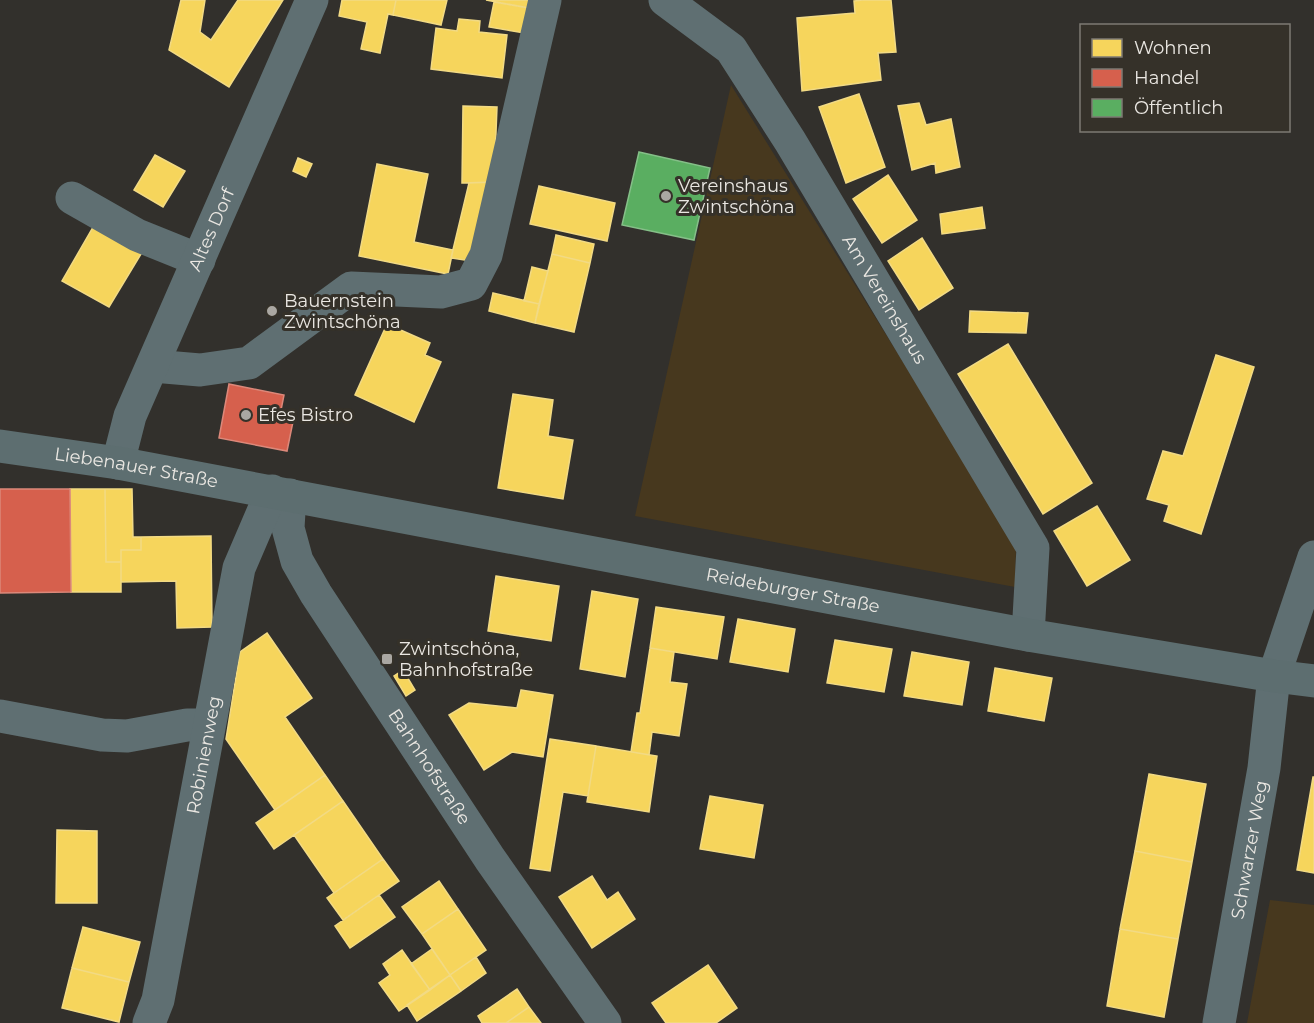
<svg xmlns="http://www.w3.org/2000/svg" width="1314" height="1023" font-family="Montserrat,sans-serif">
  <rect width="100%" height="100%" fill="#32302c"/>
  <path fill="#47381e" d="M731 85 1016 544 1015 587 635 516Z
    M1270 900 1314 905V1023H1247Z"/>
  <path fill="#f6d55c" stroke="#f2da84" stroke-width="1.5" d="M181 0H205L200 32 211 40 238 0H283L229 87 169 50Z
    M342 0H396L393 15 388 14 380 53 361 49 367 22 339 16Z
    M396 0H447L441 25 393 15Z
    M486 0H531L529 8Z
    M863 0H891L896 52 878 53 881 80 802 91 797 18 855 13 854 1Z
    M494 2 529 8 524 33 489 27Z
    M459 19 480 21 479 32 507 35 502 78 431 69 436 28 457 31Z
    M859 94 885 167 846 183 819 107Z
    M919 103 926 125 951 119 960 167 936 173 935 163 912 170 898 106Z
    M463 106 497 107 494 182 462 183Z
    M155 155 185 171 163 207 134 190Z
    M298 158 312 164 306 177 293 171Z
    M377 164 428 174 414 242 453 250 448 274 359 256Z
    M888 175 917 220 882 243 853 199Z
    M494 182 477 262 451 258 469 183Z
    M539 186 615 203 607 241 530 224Z
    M982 207 985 228 942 234 940 214Z
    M96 222 144 249 109 307 62 281Z
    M556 235 594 244 590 263 552 254Z
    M922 238 953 288 919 310 888 261Z
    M552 254 590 263 574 332 535 323Z
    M532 267 548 271 539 304 524 301Z
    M493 293 539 304 535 323 489 311Z
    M970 311 1028 313 1026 333 969 332Z
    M387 324 430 343 425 355 441 362 414 422 355 395Z
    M1008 344 1092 483 1043 514 958 374Z
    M1216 355 1254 367 1201 534 1164 521 1169 505 1147 499 1163 451 1183 456Z
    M513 394 553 400 548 436 573 440 563 499 498 488Z
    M70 489H105L106 562H121V592H71Z
    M105 489H132L133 537H141V550H121V562H106Z
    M1097 506 1130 560 1087 586 1054 531Z
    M211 536 212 627 177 628 176 581 121 582V550H141V537Z
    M496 576 559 586 551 641 488 631Z
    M592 591 638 599 625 677 580 669Z
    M656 607 724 617 717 659 650 648Z
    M738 619 795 629 788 672 730 662Z
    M267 633 312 698 285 717 325 775 275 810 226 739 240 652Z
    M835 640 892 649 884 692 827 683Z
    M650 648 674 652 670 682 687 684 679 736 652 732 649 755 631 752 637 713H640Z
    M912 652 969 662 962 705 904 696Z
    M995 668 1052 678 1044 721 988 711Z
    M403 670 415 690 406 696 394 676Z
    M521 690 553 695 543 757 512 752 484 770 449 715 469 703 517 708Z
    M550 739 596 746 588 796 563 792 550 871 530 868Z
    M596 746 657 756 649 812 587 802Z
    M1149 774 1206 784 1192 862 1135 851Z
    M325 775 343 801 274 849 256 823Z
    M1313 777H1314V873L1297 870Z
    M710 796 763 805 754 858 700 849Z
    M343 801 383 859 334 893 294 835Z
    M57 830 97 831V903H56Z
    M1135 851 1192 862 1178 939 1120 929Z
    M383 859 399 881 343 920 327 898Z
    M592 876 607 900 618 892 635 919 592 948 559 897Z
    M439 881 458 909 422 934 402 907Z
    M379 895 395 917 350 948 335 926Z
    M458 909 486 950 450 975 422 934Z
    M83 927 140 942 129 982 72 968Z
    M1120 929 1178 939 1164 1017 1107 1006Z
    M432 949 450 975 430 990 411 964Z
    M402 950 430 990 399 1011 379 983 390 975 383 964Z
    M476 957 486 973 461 991 450 975Z
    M708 965 737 1008 716 1023H666L652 1003Z
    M72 968 129 982 119 1022 62 1008Z
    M450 975 461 991 417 1021 407 1005Z
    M517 989 529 1007 506 1023H482L478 1016Z
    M529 1007 541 1023H506Z"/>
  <path fill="#d6604d" stroke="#dc887a" stroke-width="1.5" d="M229 384 284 395 281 410 295 412 287 451 219 438Z
    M0 489H70L71 592 0 593Z"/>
  <path fill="#5aae61" stroke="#85bf88" stroke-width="1.5" d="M639 152 710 168 694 240 622 225Z"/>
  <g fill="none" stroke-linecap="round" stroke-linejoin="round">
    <g stroke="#5f6f72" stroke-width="33">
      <path id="s1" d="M665 0 731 49 790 141 1033 548 1028 635"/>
      <path d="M72 198 137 235 199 260"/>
      <path d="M153 366 200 370 249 363 351 288 441 292 471 284 486 255 545 0"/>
      <path id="s2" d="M118 463 130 416 312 0"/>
      <path id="s3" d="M290 495 288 528 297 561 316 594 490 859 605 1023"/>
      <path d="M0 716 102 735 127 736 187 725H209"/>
      <path id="s4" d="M149 1023 158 1000 239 568 272 491"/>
      <path id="s5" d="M1219 1023 1264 768 1274 676 1314 557"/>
    </g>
    <path stroke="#5d6e70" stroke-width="33" id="s6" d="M0 446 118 463 1028 635 1274 676 1314 681"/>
  </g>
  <g fill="#aaa7a2" stroke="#353129" stroke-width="2">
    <circle cx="666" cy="196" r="6"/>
    <circle cx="272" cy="311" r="6"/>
    <circle cx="246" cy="415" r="6"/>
    <rect x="381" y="653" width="12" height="12" rx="3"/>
  </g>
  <g text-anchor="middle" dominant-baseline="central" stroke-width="6" stroke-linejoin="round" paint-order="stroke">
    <g font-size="18" fill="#eae7e2" stroke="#353129" text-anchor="start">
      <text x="678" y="186">Vereinshaus<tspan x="678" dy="21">Zwintschöna</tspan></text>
      <text x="284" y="301">Bauernstein<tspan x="284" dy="21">Zwintschöna</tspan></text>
      <text x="258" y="415">Efes Bistro</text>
      <text x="399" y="649">Zwintschöna,<tspan x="399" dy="21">Bahnhofstraße</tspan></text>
    </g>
    <g font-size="18" fill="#eae7e2" stroke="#353129">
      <text stroke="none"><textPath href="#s2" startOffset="252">Altes Dorf</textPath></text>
      <text stroke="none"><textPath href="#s1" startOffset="376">Am Vereinshaus</textPath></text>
      <text stroke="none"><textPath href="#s6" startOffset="138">Liebenauer Straße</textPath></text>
      <text stroke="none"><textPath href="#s6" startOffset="806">Reideburger Straße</textPath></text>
      <text stroke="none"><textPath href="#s4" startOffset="274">Robinienweg</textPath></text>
      <text stroke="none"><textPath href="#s3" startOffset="312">Bahnhofstraße</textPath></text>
      <text stroke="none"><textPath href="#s5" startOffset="176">Schwarzer Weg</textPath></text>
    </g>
  </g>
  <rect x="1080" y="24" width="210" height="108" fill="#353129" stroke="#7d7a73" stroke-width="1.5"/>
  <rect x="1092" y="39" width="30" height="18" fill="#f6d55c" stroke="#7d7a73" stroke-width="1.5"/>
  <text x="1134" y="54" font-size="18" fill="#eae7e2">Wohnen</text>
  <rect x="1092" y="69" width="30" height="18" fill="#d6604d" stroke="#7d7a73" stroke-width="1.5"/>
  <text x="1134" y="84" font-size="18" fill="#eae7e2">Handel</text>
  <rect x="1092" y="99" width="30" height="18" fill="#5aae61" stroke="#7d7a73" stroke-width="1.5"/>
  <text x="1134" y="114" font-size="18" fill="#eae7e2">Öffentlich</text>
</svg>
